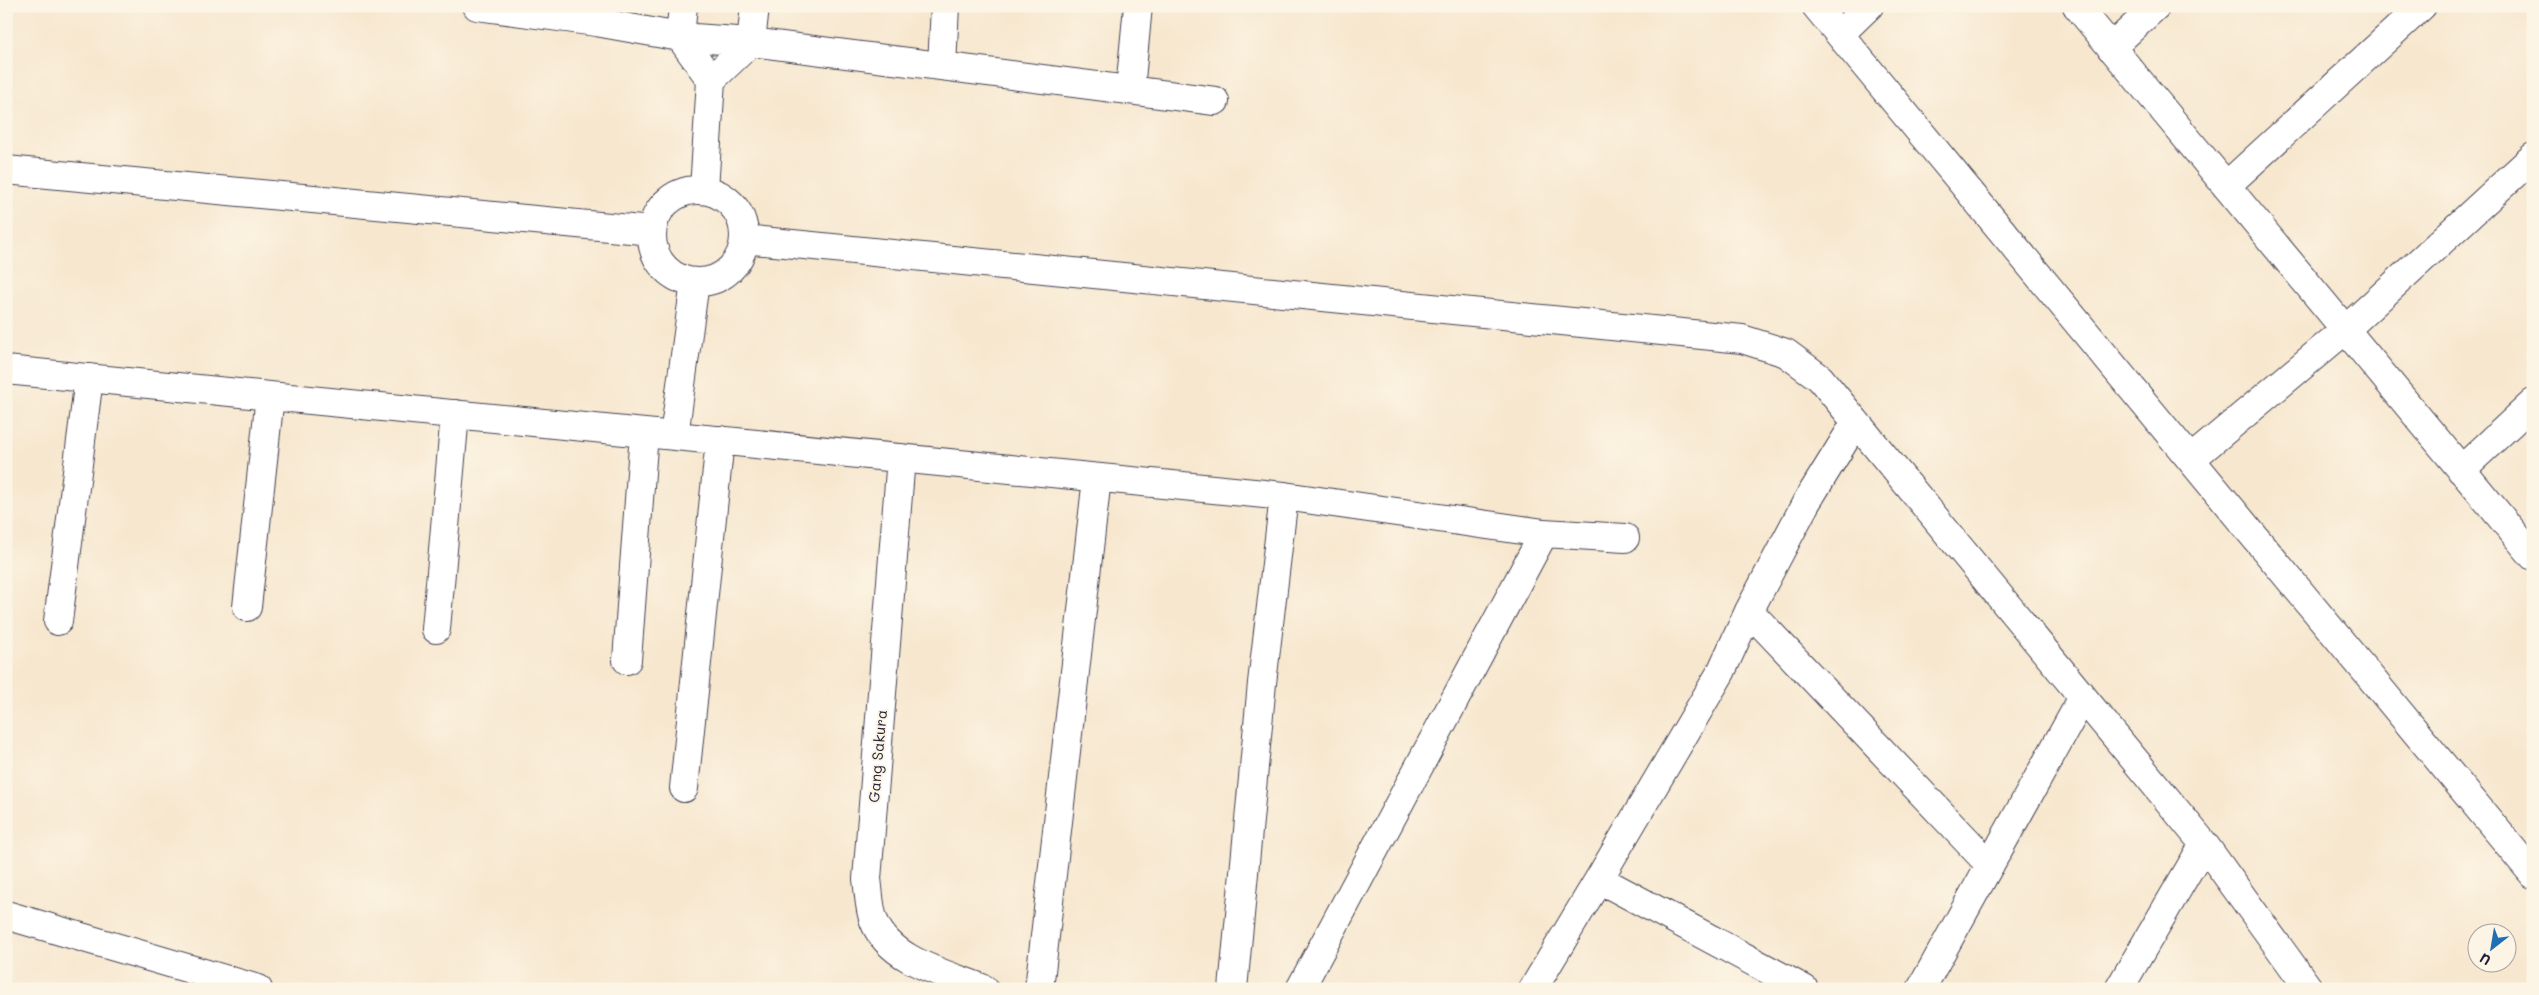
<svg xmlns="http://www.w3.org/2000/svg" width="2539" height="995" font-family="Mali,sans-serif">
  <rect width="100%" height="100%" fill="#fcf5e5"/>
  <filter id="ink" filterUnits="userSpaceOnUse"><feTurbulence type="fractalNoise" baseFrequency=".02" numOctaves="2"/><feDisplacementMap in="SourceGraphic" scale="10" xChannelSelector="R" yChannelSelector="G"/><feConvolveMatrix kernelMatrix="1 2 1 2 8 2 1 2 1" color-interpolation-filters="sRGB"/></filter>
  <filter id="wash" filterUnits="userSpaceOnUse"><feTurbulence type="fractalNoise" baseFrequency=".0096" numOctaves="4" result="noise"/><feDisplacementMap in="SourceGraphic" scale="20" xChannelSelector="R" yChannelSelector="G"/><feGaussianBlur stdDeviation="1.12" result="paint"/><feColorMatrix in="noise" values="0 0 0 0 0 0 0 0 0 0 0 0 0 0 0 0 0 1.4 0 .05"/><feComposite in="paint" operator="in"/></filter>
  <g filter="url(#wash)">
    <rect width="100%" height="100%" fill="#f7e7cf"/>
  </g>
  <g filter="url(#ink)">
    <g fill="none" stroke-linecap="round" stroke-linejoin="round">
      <defs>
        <path id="minor" d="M477 6 596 22 680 37 751 42 1215 101
          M683 6 680 37 711 80 704 190
          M1816 6 2533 874
          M2077 6 2533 556
          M1841 33 1869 6
          M2111 48 2156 6
          M942 66 945 6
          M711 80 751 42 755 6
          M1130 90 1138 6
          M6 170 652 231
          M2226 186 2422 6
          M652 236a46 46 0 1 1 92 0a46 46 0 1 1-92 0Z
          M744 239 1742 339 1786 353 1820 378 1856 422 2204 844 2309 989
          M6 370 1284 496 1544 533 1625 538
          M674 436 695 282
          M901 458 867 879C869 892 869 909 874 921 890 962 948 974 984 989
          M2191 459 2345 330 2533 157
          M2461 470 2533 403
          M247 607 270 396
          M1749 611 1990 865
          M58 621 89 378
          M436 629 455 414
          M627 660 644 433
          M684 788 720 440
          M1599 879 1721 672 1749 611 1806 503 1856 422
          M6 915 258 989
          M1039 989 1097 478
          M1233 989 1262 683 1284 496
          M1300 989 1544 533
          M1533 989 1599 879 1804 989
          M1921 989 2083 697
          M2119 989 2204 844"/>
      </defs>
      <use href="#minor" stroke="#424051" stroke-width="30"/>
      <use href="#minor" stroke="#fff" stroke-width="28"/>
    </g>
  </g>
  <g text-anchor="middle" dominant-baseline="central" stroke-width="4" stroke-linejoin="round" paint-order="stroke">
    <g font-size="15" fill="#22223b" stroke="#fcf5e5">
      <text transform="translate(877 756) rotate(-85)">Gang Sakura</text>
    </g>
  </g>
  <rect width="2539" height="995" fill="none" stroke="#fcf5e5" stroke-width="25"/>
  <g transform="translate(2492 948) rotate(211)"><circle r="24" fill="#fcf5e5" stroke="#a5a1a1"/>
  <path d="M0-4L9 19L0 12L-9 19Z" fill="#1f6fb2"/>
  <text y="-8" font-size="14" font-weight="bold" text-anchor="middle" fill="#22223b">U</text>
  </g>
</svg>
